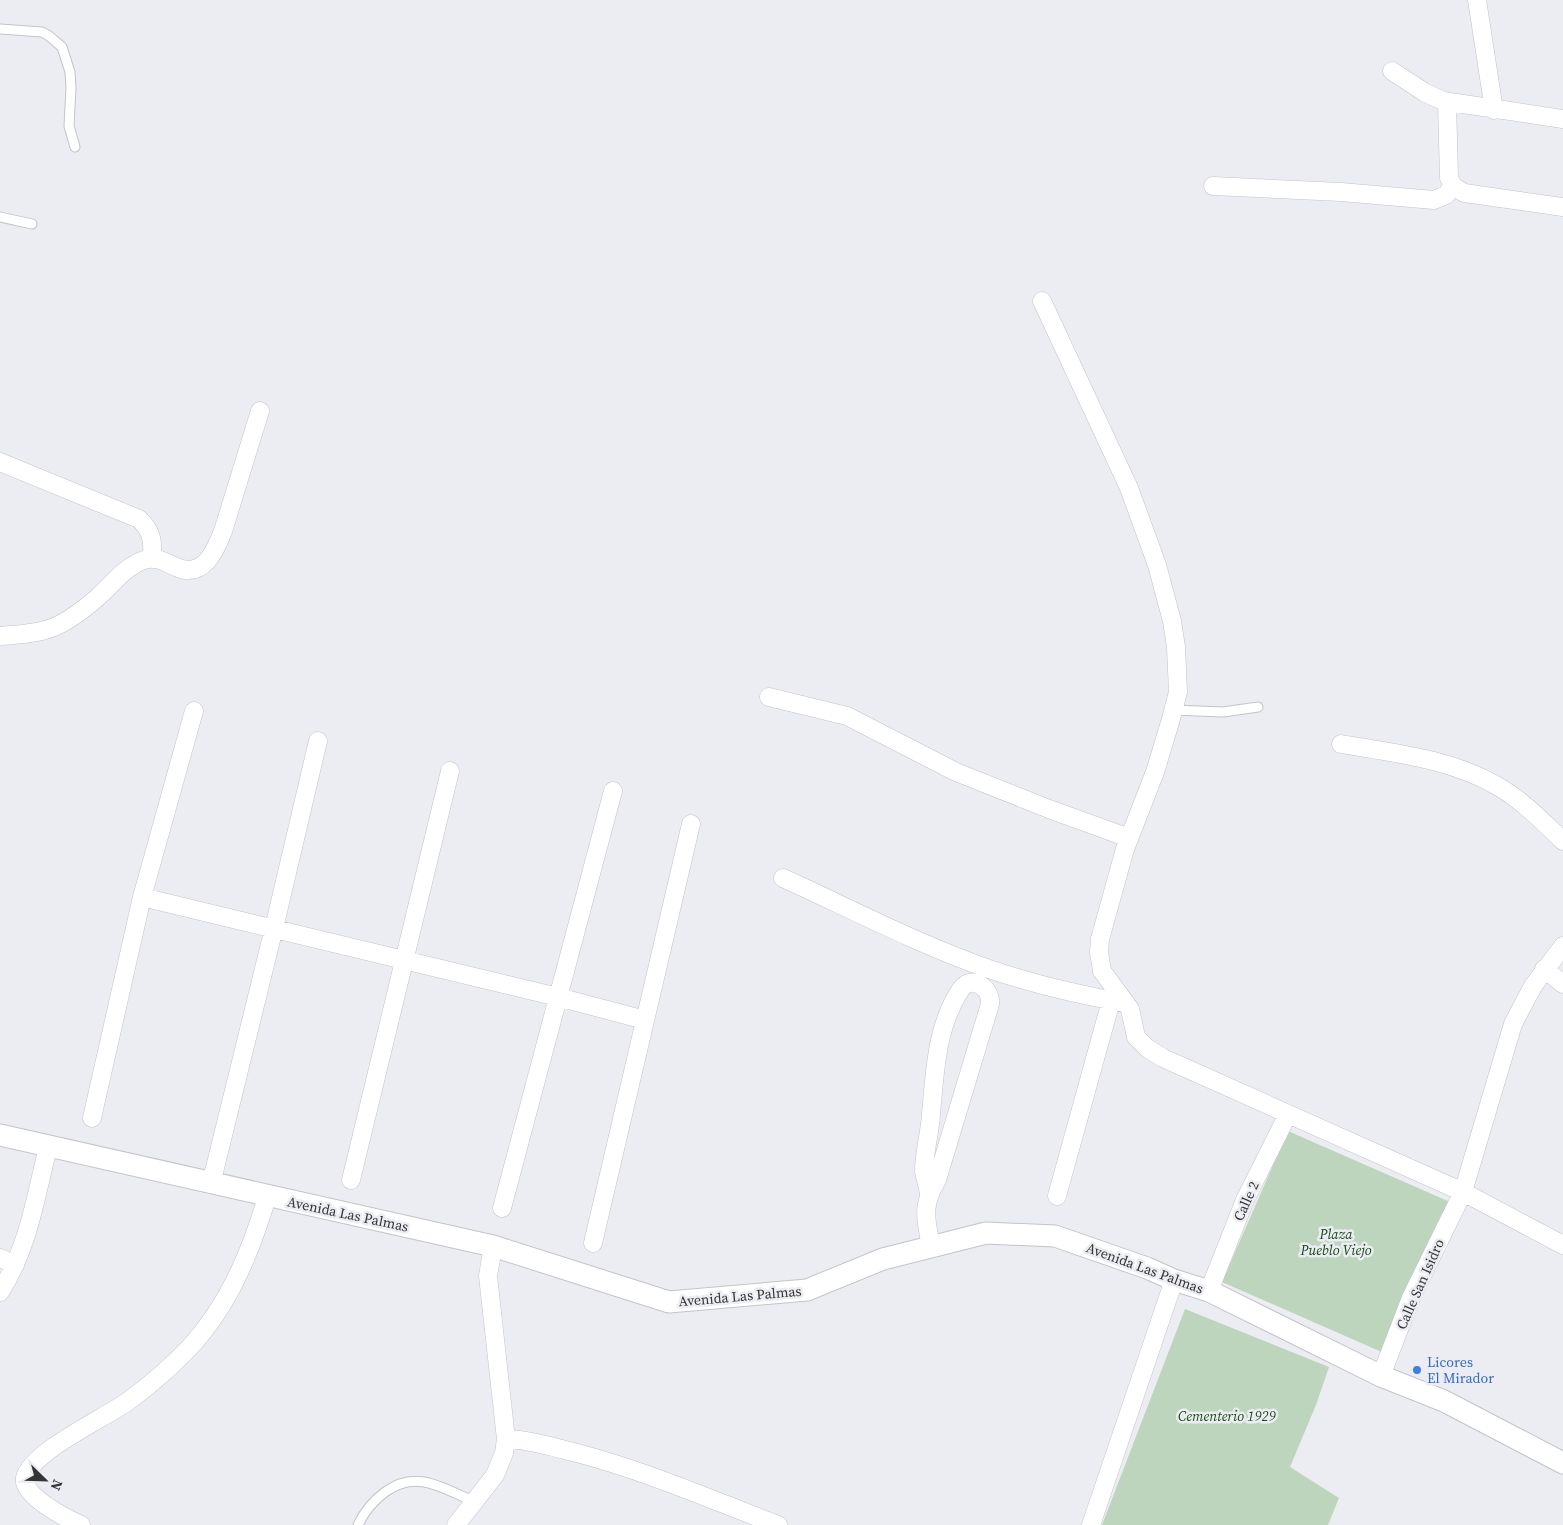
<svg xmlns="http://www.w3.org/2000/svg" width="1563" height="1525" font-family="'Source Serif 4',serif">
  <rect width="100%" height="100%" fill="#ecedf2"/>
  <path fill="#bed5bd" d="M1288 1131 1450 1202 1384 1353 1222 1282Z
    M1185 1309 1329 1367 1316 1405 1290 1467 1339 1498 1328 1525H1102Z"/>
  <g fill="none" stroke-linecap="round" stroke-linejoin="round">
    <defs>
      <path id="service" d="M0 29 42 32 49 36 62 47 70 72 71 88 69 126 75 147
        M0 217 32 224
        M1173 710 1223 712 1258 707
        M358 1525C364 1512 373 1501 385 1492 417 1469 442 1488 473 1501"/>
      <path id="minor" d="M1477 0 1494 110
        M1392 71 1424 92 1443 101 1563 119
        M1447 102 1449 178 1453 186 1464 193 1563 207
        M1213 186 1341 192 1434 200 1446 195 1453 186
        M1042 301 1129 488 1157 565 1172 621 1176 647 1178 692 1171 719 1155 772 1125 849 1100 939 1099 952 1102 971 1130 1009 1136 1037 1147 1048 1163 1058 1463 1192 1563 1245
        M0 462 139 519C152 531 153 541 152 558
        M0 636C15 635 31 634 45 630 63 626 83 610 97 598 112 585 124 567 144 560 156 556 165 562 176 567 203 579 215 552 223 531L260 411
        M769 697 847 716 956 772 1049 809 1129 838
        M1341 744C1394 753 1452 759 1499 787 1523 801 1543 822 1563 841
        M783 878C851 909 918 944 989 969 1033 984 1080 995 1126 1003
        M142 897 558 997 645 1020
        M1544 969 1563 984
        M92 1118 142 897 194 711
        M351 1180 450 771
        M211 1184 274 928 318 741
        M929 1194C928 1186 925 1178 924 1171 924 1153 930 1133 931 1114 935 1072 936 1026 961 989 971 974 992 988 990 1004L937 1180C921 1207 926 1218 931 1247
        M1057 1196 1111 1001
        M502 1208 613 791
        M593 1243 691 824
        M0 1258 15 1265
        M1209 1291 1245 1200 1288 1114
        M0 1292C28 1249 36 1196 48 1147
        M1381 1376 1411 1298 1463 1192 1513 1024 1533 986 1563 946
        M506 1439C530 1440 553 1447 577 1453 646 1471 712 1500 778 1525
        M81 1525C67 1519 21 1495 25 1478 31 1452 104 1418 127 1402 149 1386 171 1367 190 1347 229 1305 251 1251 267 1197
        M456 1525 495 1475 504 1453 506 1439 488 1276 493 1246
        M1091 1525 1174 1280"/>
      <path id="tertiary" d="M0 1135 493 1246 669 1302 807 1290 883 1259 986 1233 1055 1236 1147 1268 1174 1280 1209 1291 1381 1376 1444 1401 1563 1463"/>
    </defs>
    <use href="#service" stroke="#c2c4c8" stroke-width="11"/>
    <use href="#minor" stroke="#c2c4c8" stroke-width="19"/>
    <use href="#tertiary" stroke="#c2c4c8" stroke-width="23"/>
    <use href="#service" stroke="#fff" stroke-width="9"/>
    <use href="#minor" stroke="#fff" stroke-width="18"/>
    <use href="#tertiary" stroke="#fff" stroke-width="21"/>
  </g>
  <circle fill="#3f7fe0" stroke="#ecedf2" stroke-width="2" cx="1417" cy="1370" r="5"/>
  <g text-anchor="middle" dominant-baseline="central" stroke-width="5" stroke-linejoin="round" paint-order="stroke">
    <g font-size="14" fill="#343436" stroke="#ecedf2">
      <text transform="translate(1246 1201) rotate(-66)">Calle 2</text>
      <text transform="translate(348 1214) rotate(12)">Avenida Las Palmas</text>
      <text transform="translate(1145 1268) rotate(20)">Avenida Las Palmas</text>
      <text transform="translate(1420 1284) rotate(-66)">Calle San Isidro</text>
      <text transform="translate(740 1296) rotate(-5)">Avenida Las Palmas</text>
    </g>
    <g font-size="14" font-style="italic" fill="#154a17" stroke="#ecedf2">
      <text x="1336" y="1234">Plaza<tspan x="1336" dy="16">Pueblo Viejo</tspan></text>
      <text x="1227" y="1416">Cementerio 1929</text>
    </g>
    <g font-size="14" fill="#366cbe" stroke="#ecedf2" text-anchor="start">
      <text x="1427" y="1362">Licores<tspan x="1427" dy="16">El Mirador</tspan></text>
    </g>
  </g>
  <g transform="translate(45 1480) rotate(113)" stroke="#ecedf2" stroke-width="4" paint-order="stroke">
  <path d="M0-4L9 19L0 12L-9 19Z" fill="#343436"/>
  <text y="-8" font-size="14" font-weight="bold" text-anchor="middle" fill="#343436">N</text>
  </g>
</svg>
